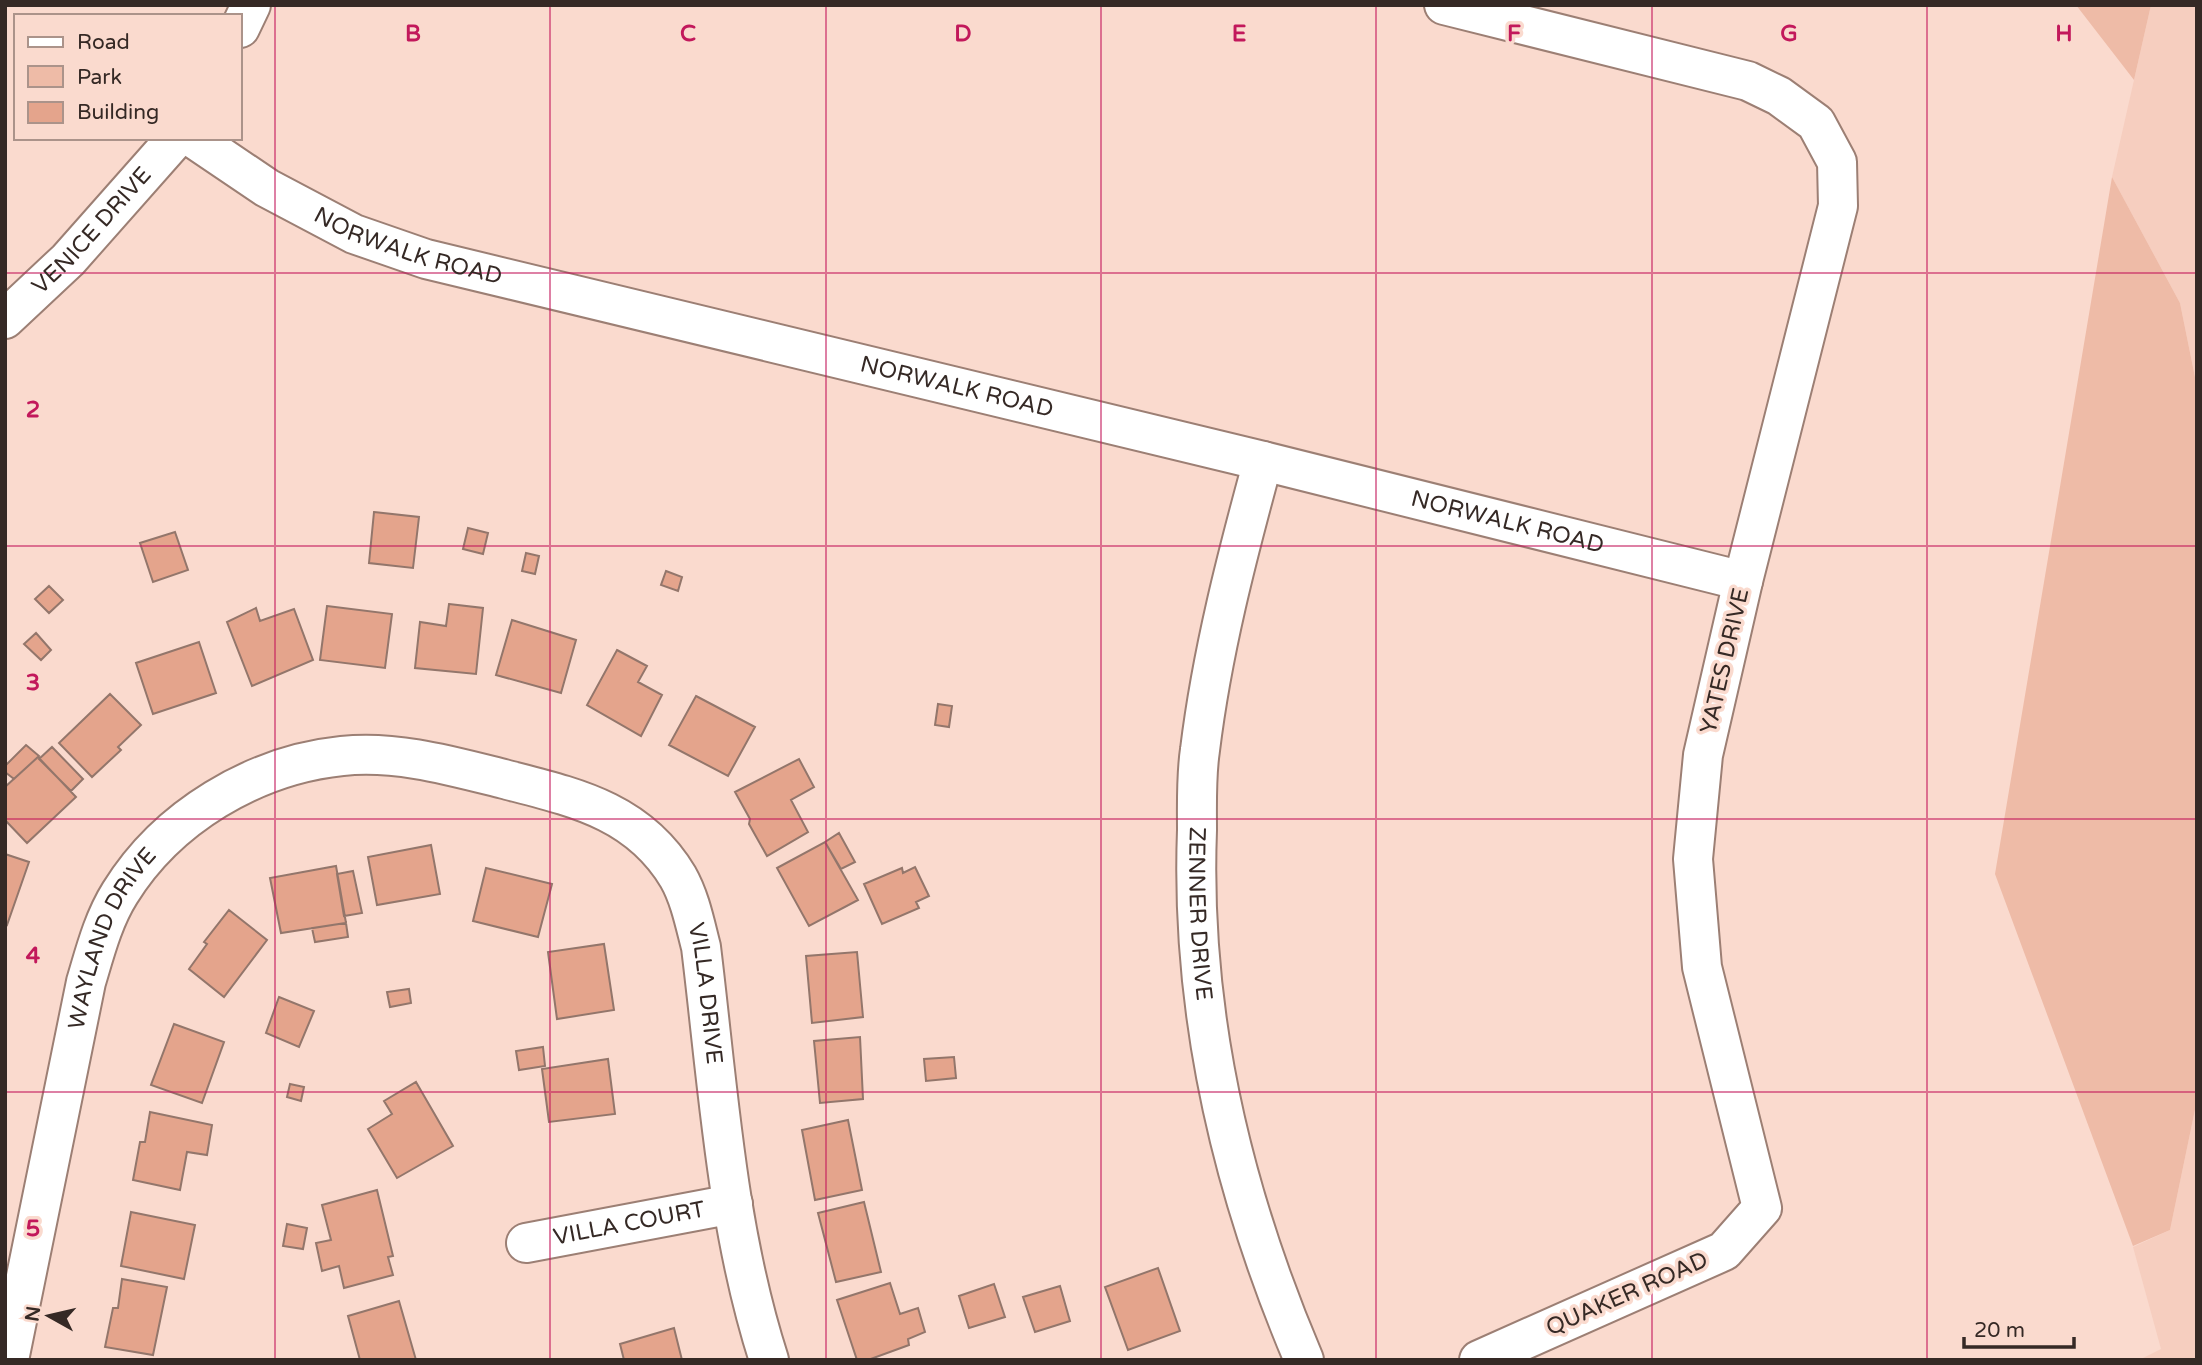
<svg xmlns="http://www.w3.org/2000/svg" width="2202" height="1365" font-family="'Varela Round',sans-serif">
  <rect width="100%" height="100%" fill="#fadace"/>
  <path fill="#f6cebf" d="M2151 5H2197V387L2180 303 2112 177Z
    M2197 1100V1360H2139L2161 1349 2133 1247 2170 1230Z"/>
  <path fill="#eebba7" d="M2076 5H2151L2134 80Z
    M2112 177 2180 303 2197 387V1100L2170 1230 2133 1246 1995 874Z"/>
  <path fill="#e4a48c" stroke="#93766b" stroke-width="2" d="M374 512 419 517 413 568 369 563Z
    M468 528 488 533 483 554 463 549Z
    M175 532 188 570 153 582 140 543Z
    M526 553 539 556 535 574 522 571Z
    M666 571 682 577 678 591 661 585Z
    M49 586 63 600 49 613 35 599Z
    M449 604 483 608 476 674 415 668 420 622 446 626Z
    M327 606 392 614 385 668 320 660Z
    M256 608 260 621 294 609 313 660 252 686 227 622Z
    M512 620 576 640 561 693 496 675Z
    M36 633 51 650 41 660 24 644Z
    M199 642 216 693 153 714 136 663Z
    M617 650 647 666 638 682 662 695 641 736 587 705Z
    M110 694 141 725 118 747 121 750 92 777 59 743Z
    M696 696 755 727 728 776 669 745Z
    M938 704 952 706 949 727 935 725Z
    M26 745 39 756 14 779 5 772V766Z
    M52 747 83 779 71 791 39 759Z
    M38 757 76 797 27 843 5 820V787Z
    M799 759 814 787 791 800 808 832 767 856 749 824 750 819 735 792Z
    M839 833 855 862 841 869 825 842Z
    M825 842 858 900 809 926 777 868Z
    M431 845 440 894 377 905 368 857Z
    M5 854 29 862 7 925 5 924Z
    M336 866 346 923 281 933 270 878Z
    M915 867 929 896 916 902 919 908 882 924 864 884 902 868 903 873Z
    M486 868 552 884 538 937 473 921Z
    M353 871 362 913 344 916 337 874Z
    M229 910 267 940 224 997 189 969 207 944 204 942Z
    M346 923 348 937 315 942 312 928Z
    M604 944 614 1010 557 1019 548 952Z
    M857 952 863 1017 812 1023 806 956Z
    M409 989 411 1003 390 1007 387 992Z
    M279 997 314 1011 299 1047 266 1033Z
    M174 1024 224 1042 202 1103 151 1085Z
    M860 1037 863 1099 820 1103 814 1041Z
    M543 1047 545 1066 519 1070 516 1051Z
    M954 1057 956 1078 926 1081 924 1059Z
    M608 1059 615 1114 549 1122 542 1069Z
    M416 1082 453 1146 397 1178 368 1129 392 1114 384 1101Z
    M290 1084 304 1087 301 1101 287 1097Z
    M150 1112 212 1125 207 1155 187 1152 180 1190 133 1180 140 1142H145Z
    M848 1120 862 1190 815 1200 802 1130Z
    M377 1190 393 1256 388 1257 393 1275 344 1288 339 1266 322 1271 316 1243 331 1240 322 1205Z
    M864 1202 881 1272 836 1282 818 1213Z
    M131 1212 195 1225 184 1279 121 1266Z
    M287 1224 307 1228 303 1249 283 1246Z
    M1158 1268 1180 1331 1128 1350 1105 1287Z
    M122 1279 167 1287 153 1355 105 1347 113 1308H118Z
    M890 1283 900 1314 918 1308 925 1332 908 1339 909 1345 868 1360H857L837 1300Z
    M994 1284 1005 1317 969 1328 959 1296Z
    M1060 1286 1070 1321 1035 1332 1023 1297Z
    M399 1301 416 1360H360L348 1316Z
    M674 1328 682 1360H624L620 1344Z"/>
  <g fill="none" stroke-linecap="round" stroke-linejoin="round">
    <defs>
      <g id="minor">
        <path d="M1444 5 1748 81 1779 96 1816 123 1837 162 1838 206 1743 581 1703 755 1693 859 1702 967 1762 1208 1724 1251 1479 1360"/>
        <path d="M240 28 251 5"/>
        <path id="s1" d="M193 138 267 188 354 234 426 259 1263 461 1743 581"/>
        <path id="s2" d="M5 319 68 260 176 138"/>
        <path id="s3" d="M1263 461C1237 556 1212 652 1200 750 1196 776 1197 804 1197 830 1190 1014 1232 1191 1304 1360"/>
        <path id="s4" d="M526 1243 733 1204"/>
        <path id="s5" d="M9 1360 86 982C95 952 103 920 120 893 167 817 254 765 342 756 396 750 452 766 504 779 573 797 638 810 678 877 690 898 695 924 701 947 718 1085 726 1227 769 1360"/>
      </g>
    </defs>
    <use href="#minor" stroke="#9c7f74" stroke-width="42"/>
    <use href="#minor" stroke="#fff" stroke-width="38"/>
  </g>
  <path fill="none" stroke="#c2185b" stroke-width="2" stroke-opacity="0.55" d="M275 5V1360M550 5V1360M826 5V1360M1101 5V1360M1376 5V1360M1652 5V1360M1927 5V1360M5 273H2197M5 546H2197M5 819H2197M5 1092H2197"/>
  <g text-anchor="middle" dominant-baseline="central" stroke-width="7" stroke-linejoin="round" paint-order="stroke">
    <g font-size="23" fill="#352925" stroke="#fadace">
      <text stroke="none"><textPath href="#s2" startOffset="124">VENICE DRIVE</textPath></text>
      <text stroke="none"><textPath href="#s1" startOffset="243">NORWALK ROAD</textPath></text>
      <text stroke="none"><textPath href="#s1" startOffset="810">NORWALK ROAD</textPath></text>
      <text stroke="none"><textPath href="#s1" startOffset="1377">NORWALK ROAD</textPath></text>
      <text transform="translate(1725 661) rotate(-77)">YATES DRIVE</text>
      <text stroke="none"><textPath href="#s3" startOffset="460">ZENNER DRIVE</textPath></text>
      <text stroke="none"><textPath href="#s5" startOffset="436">WAYLAND DRIVE</textPath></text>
      <text stroke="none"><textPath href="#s5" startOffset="1242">VILLA DRIVE</textPath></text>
      <text stroke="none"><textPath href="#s4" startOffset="105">VILLA COURT</textPath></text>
      <text transform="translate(1627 1294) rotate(-24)">QUAKER ROAD</text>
    </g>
  </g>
  <g font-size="23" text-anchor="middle" font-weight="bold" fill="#c2185b" stroke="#fadace" stroke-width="7" stroke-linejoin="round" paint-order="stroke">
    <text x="413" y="41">B</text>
    <text x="688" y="41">C</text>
    <text x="963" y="41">D</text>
    <text x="1239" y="41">E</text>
    <text x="1514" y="41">F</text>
    <text x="1789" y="41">G</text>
    <text x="2064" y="41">H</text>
    <text x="33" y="417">2</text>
    <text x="33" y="690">3</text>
    <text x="33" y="963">4</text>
    <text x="33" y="1236">5</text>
  </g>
  <rect width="2202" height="1365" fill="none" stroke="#352925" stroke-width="14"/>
  <rect x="14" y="14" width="228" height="126" fill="#fadace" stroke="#ab938a" stroke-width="2"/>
  <rect x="28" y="37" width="35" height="10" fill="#ffffff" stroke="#ab938a" stroke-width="2"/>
  <text x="77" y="49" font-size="21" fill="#352925">Road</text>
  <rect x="28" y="66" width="35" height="21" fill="#eebba7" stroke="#ab938a" stroke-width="2"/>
  <text x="77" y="84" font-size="21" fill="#352925">Park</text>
  <rect x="28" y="102" width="35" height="21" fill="#e4a48c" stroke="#ab938a" stroke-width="2"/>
  <text x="77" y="119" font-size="21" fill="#352925">Building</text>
  <g transform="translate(49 1316) rotate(278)" stroke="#fadace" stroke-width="5" paint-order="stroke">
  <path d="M0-5L12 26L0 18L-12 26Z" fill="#352925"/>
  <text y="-10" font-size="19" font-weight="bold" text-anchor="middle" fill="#352925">N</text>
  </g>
  <path d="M1964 1337v10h110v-10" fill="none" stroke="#352925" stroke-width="3.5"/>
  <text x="1974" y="1337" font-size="21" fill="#352925" stroke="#fadace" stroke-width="5" paint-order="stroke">20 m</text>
</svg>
